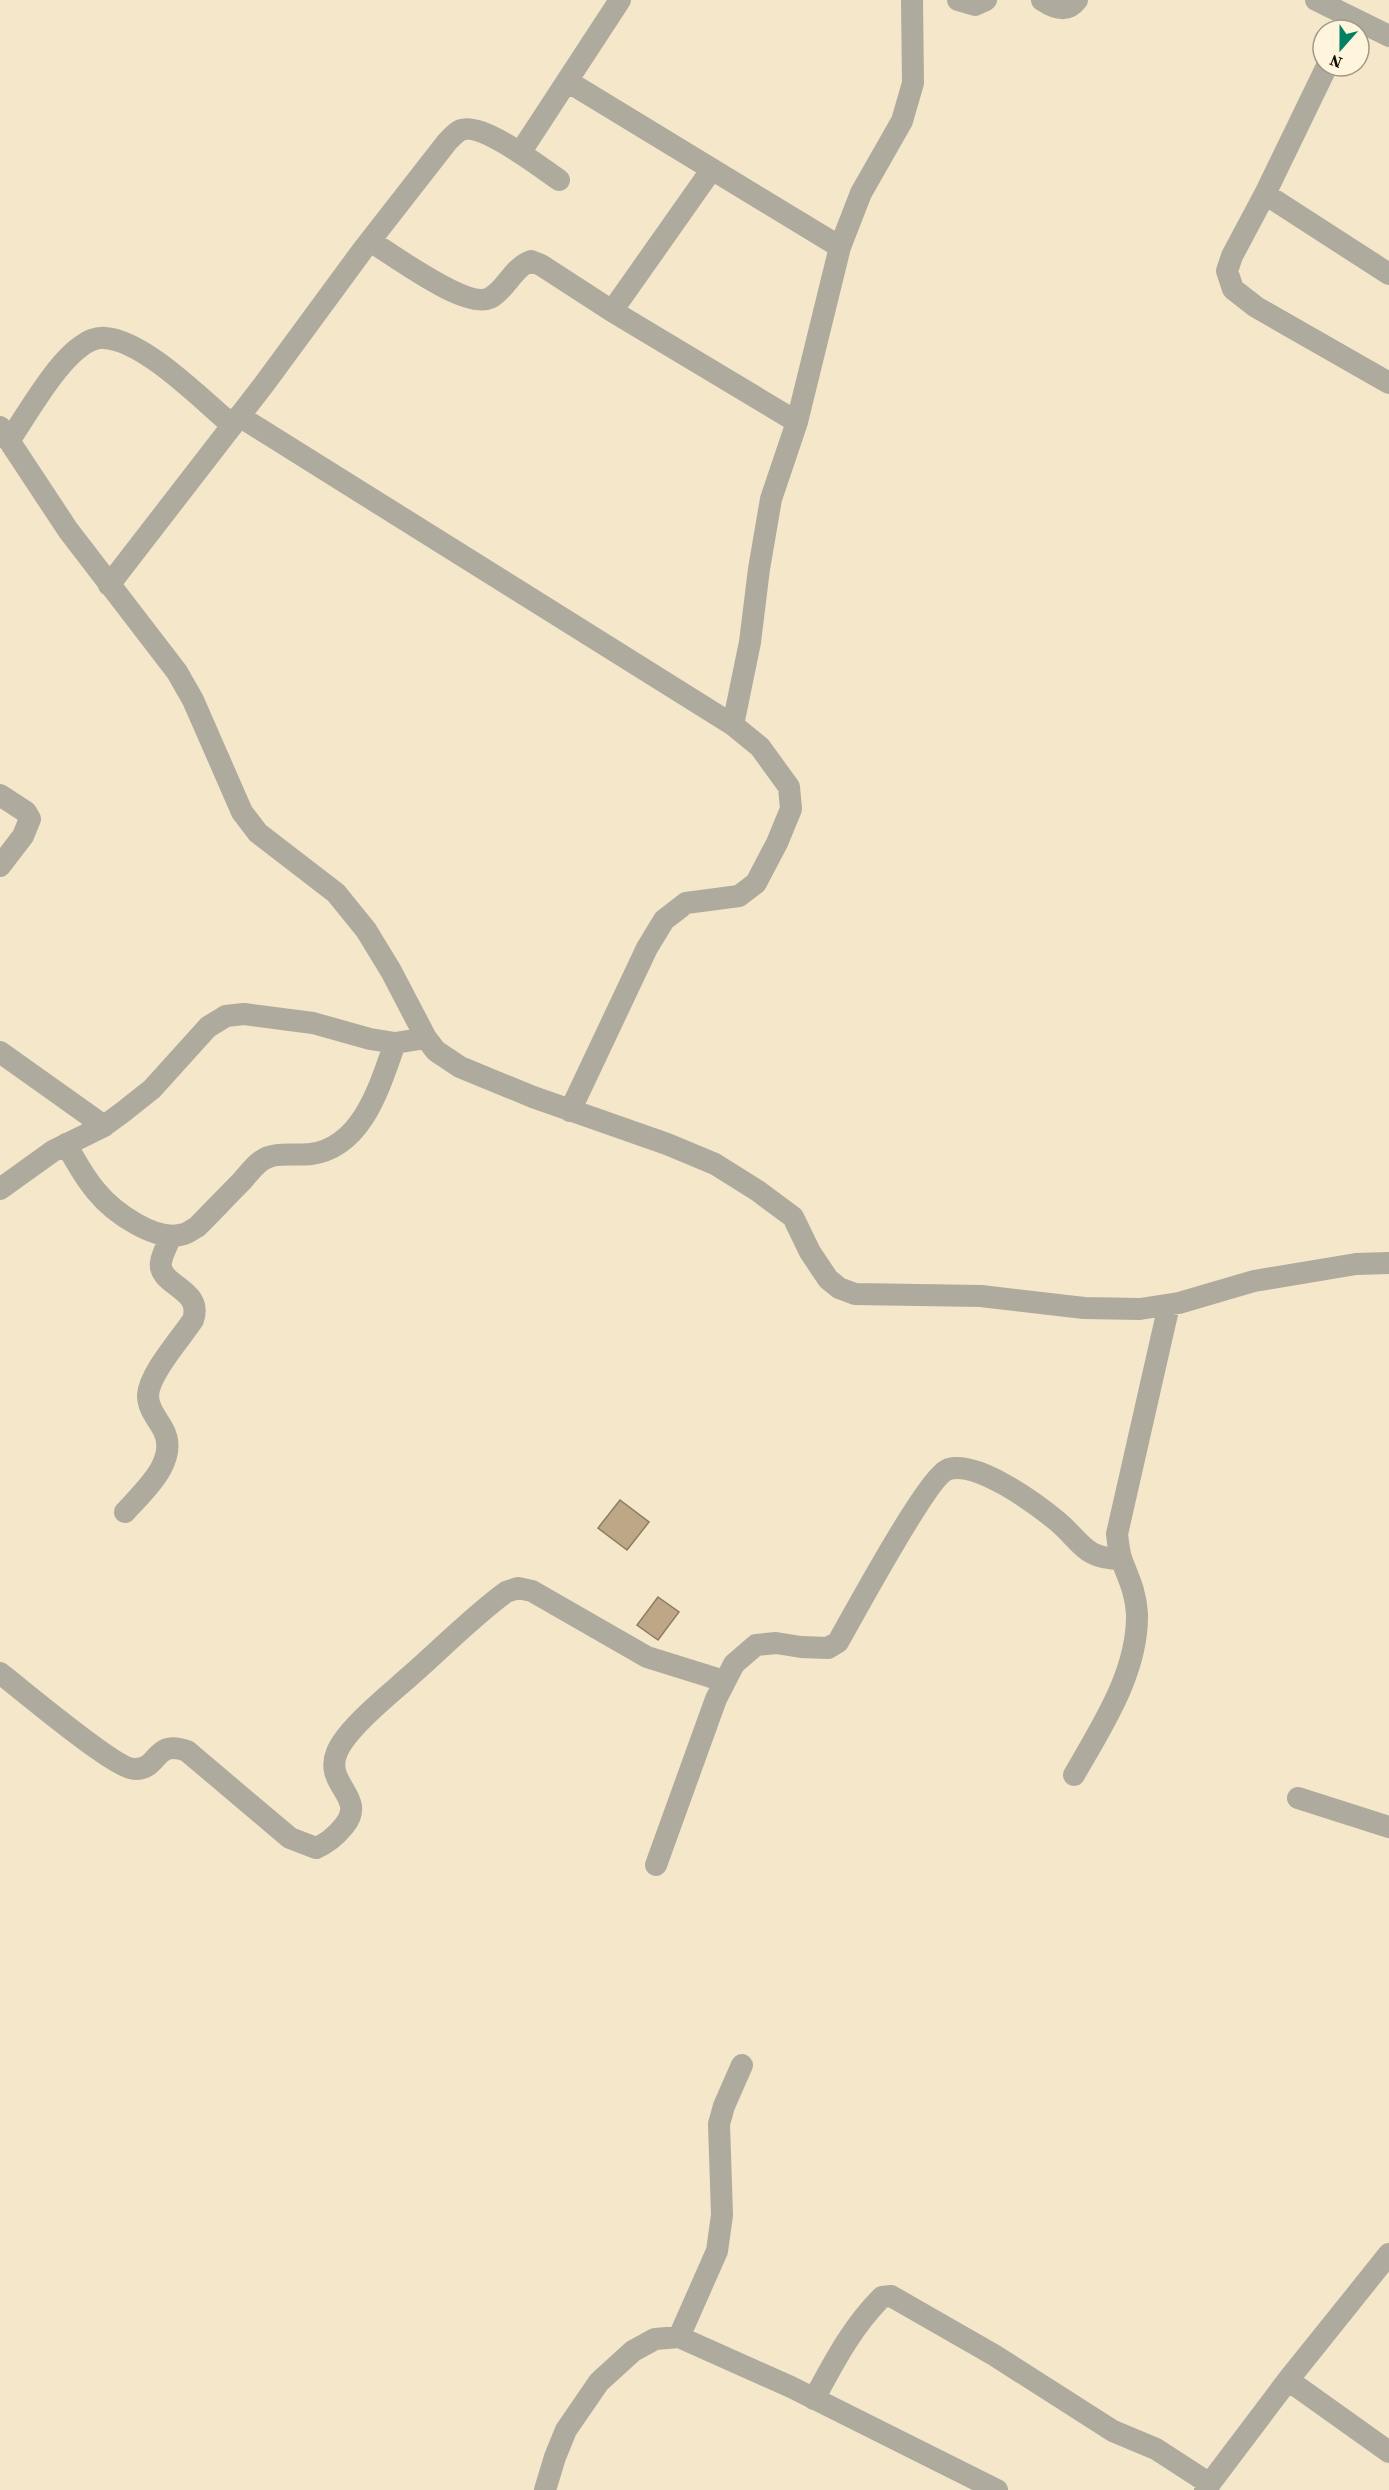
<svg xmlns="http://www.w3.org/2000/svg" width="1389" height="2490" font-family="'Source Serif 4',serif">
  <rect width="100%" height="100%" fill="#f4e7ca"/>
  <path fill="#bea786" stroke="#8c7c63" stroke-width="1.5" d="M620 1500 649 1522 627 1550 598 1528Z
    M658 1597 679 1612 658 1640 637 1625Z"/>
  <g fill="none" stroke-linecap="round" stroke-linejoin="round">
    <path stroke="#afaa9e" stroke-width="22" d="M958 0 975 5 986 0
      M1042 0C1054 8 1067 13 1077 0
      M1316 0 1389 36
      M1327 66 1265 194 1232 256 1227 271 1233 289 1256 307 1389 383
      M567 81 840 247
      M520 153 620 0
      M1265 194 1389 274
      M370 241C392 254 466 310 490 298 507 289 512 268 531 261L541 265 612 311 797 422
      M612 311 712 169
      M239 416 733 725 760 747 789 787 791 809 777 843 756 883 739 896 686 903 664 920 647 948 570 1111
      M0 427 68 530 177 672 193 700 242 812 258 833 336 893 366 930 391 971 426 1038 436 1051 460 1067 533 1097 667 1144 715 1164 758 1191 793 1217 810 1252 828 1279 839 1288 855 1294 981 1296 1084 1308 1140 1309 1179 1303 1254 1281 1356 1264 1389 1263
      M9 441C27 414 55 365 80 347 88 341 96 337 105 338 145 341 201 399 232 425
      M109 585 265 383 362 251 447 142C451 138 456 132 461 130 483 122 540 167 559 180
      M733 725 750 642 759 569 771 499 797 422 840 247 861 193 902 121 913 83 912 0
      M0 795 26 812 30 819 23 836 0 866
      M0 1052 104 1126
      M66 1144C75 1160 84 1177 96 1191 113 1212 156 1243 184 1234 188 1233 193 1229 197 1227 212 1212 227 1196 242 1181 248 1174 254 1166 261 1161 274 1151 295 1156 311 1154 363 1147 380 1085 395 1043
      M0 1189 53 1151 104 1126 123 1112 152 1089 208 1027 226 1016 244 1014 313 1023 370 1039 395 1043 426 1038
      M125 1512C144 1491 180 1460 163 1429 157 1418 148 1409 148 1395 149 1374 181 1338 193 1320 204 1288 157 1286 161 1262 162 1254 168 1244 171 1236
      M0 1673C21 1689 117 1771 136 1769 160 1768 154 1739 187 1751L290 1838 316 1848C328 1843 336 1836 344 1826 368 1797 323 1785 337 1752 347 1728 390 1694 410 1676 442 1648 472 1617 506 1592L518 1588 532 1591 647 1657 724 1681
      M1074 1775C1102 1726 1138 1672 1137 1614 1136 1593 1129 1579 1122 1561 1119 1553 1118 1543 1117 1534L1169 1305
      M1298 1798 1389 1827
      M656 1865 716 1699 734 1664 756 1645 776 1643 801 1647 828 1648 838 1642C853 1616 929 1474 949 1469 978 1461 1035 1503 1057 1521 1082 1542 1084 1559 1121 1559
      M679 2337 717 2251 722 2215 719 2124 724 2106 742 2065
      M1288 2380 1389 2452
      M814 2399C834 2362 852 2327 882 2297L891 2296 994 2355 1113 2431 1156 2449 1210 2484
      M545 2490 555 2457 566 2430 599 2382 633 2351 655 2339 679 2337 791 2387 997 2490
      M1205 2490 1288 2380 1389 2254"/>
  </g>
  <g transform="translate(1341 48) rotate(201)"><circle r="28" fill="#fff5dd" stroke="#a09987" stroke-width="1.5"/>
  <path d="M0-4.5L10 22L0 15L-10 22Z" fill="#018161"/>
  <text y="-9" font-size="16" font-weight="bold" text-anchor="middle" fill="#120e05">N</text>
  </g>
</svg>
